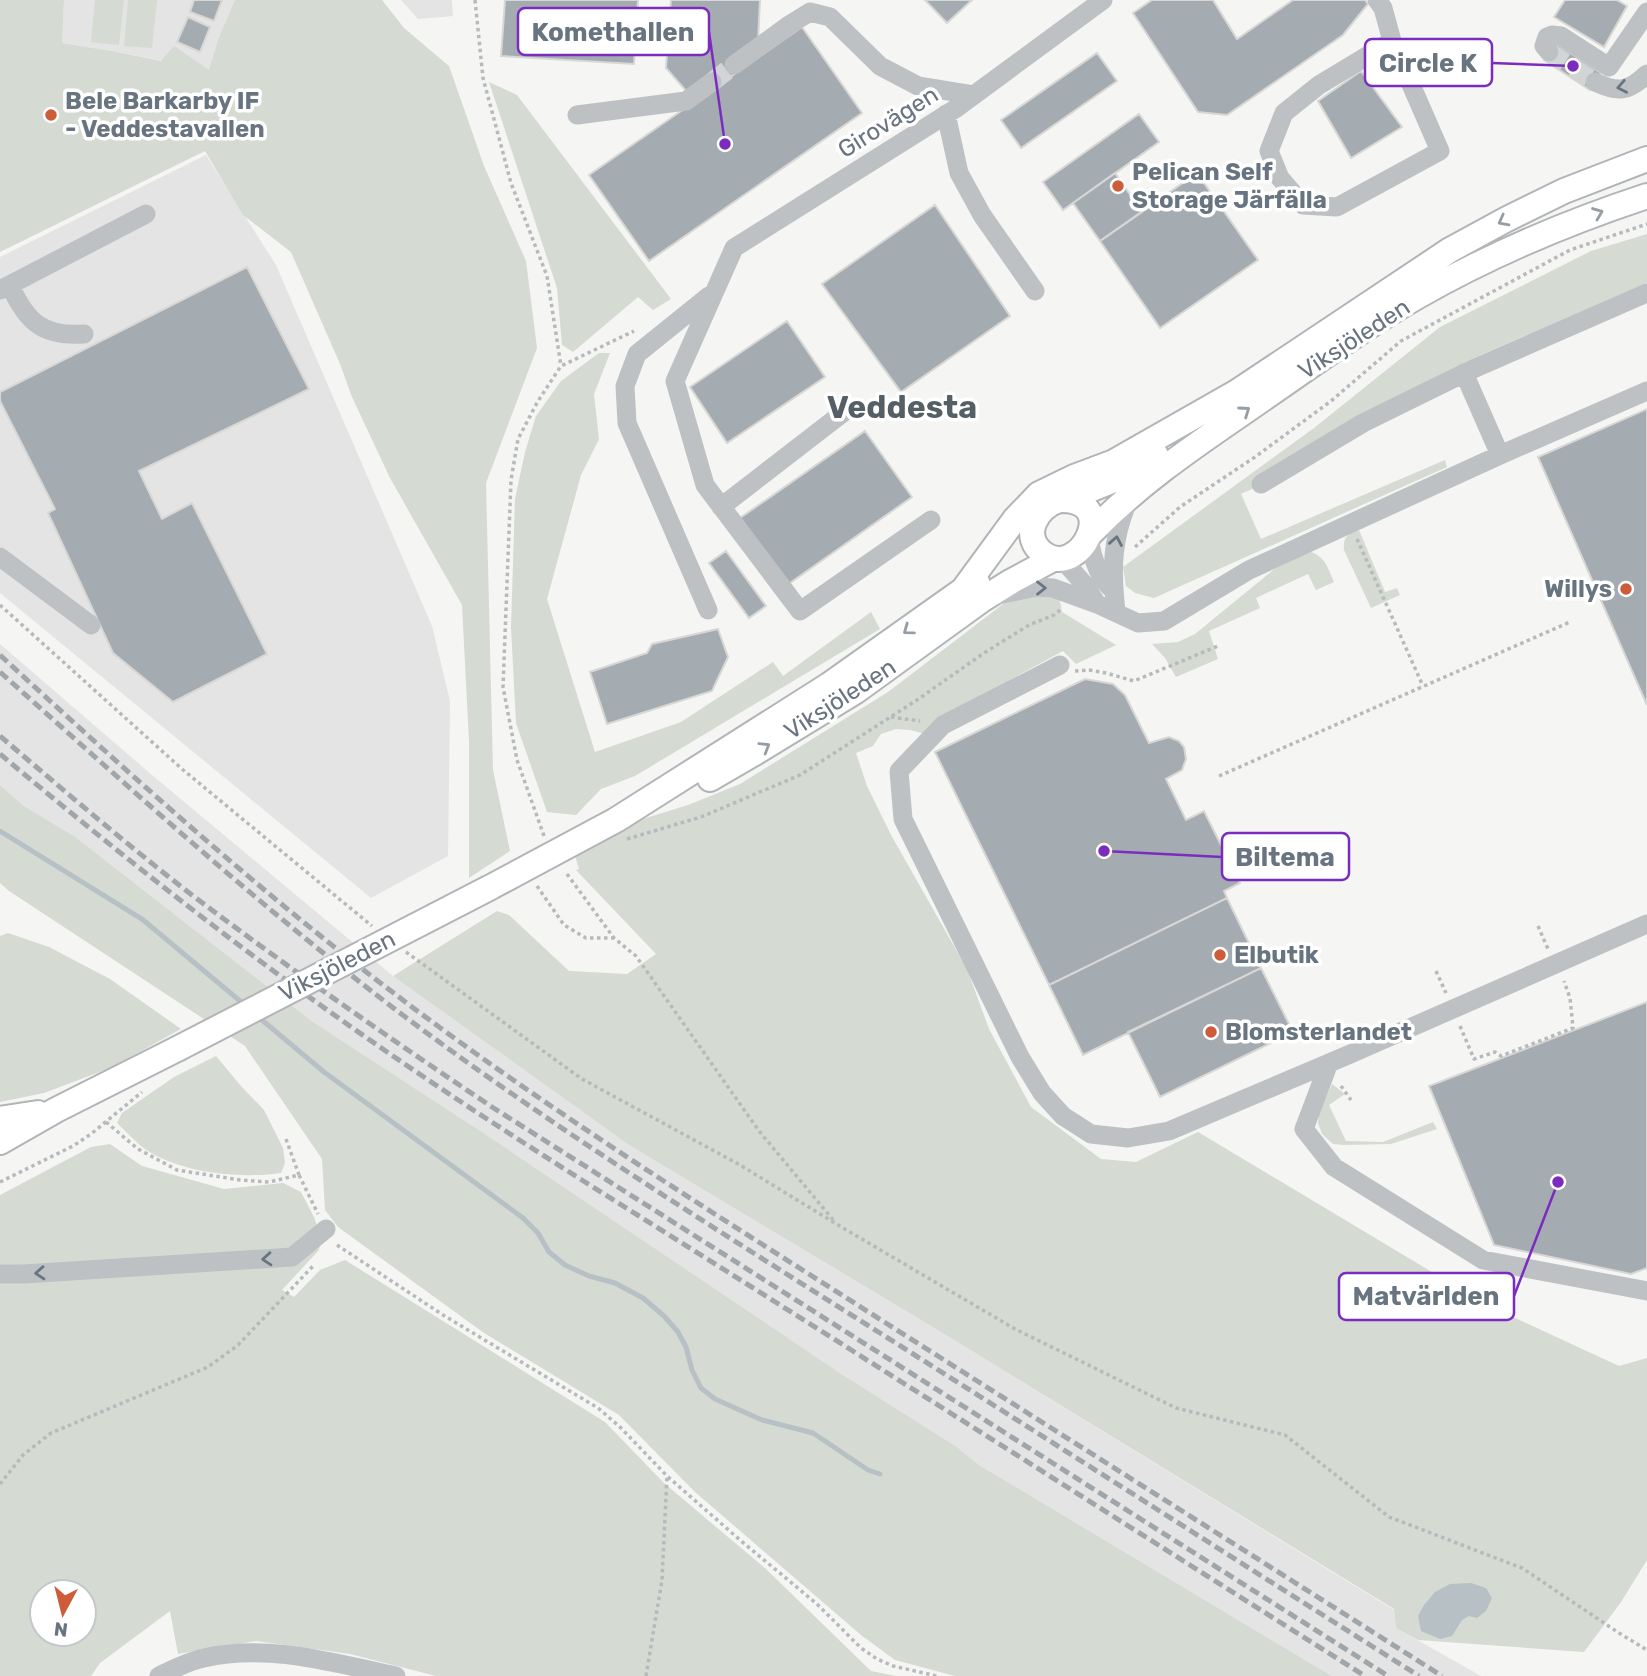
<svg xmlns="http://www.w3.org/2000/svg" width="1647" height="1676" font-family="Rubik,sans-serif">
  <rect width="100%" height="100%" fill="#f5f5f3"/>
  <path fill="#e3e4e3" d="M64 0H235L218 39 209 70 112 51 62 43Z
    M401 0H452L453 16 418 19Z
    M206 155 276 265 432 626 450 701 448 856 371 898 0 593V257Z
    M0 644 152 775 393 976 629 1145 926 1323 1394 1610 1396 1628 1481 1676H1332L979 1465 957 1447 843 1375 482 1132 313 1022 74 836 24 806 0 785Z"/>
  <path fill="#d5dad2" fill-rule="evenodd" d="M0 0H64L62 43 112 51 161 61 174 46 209 70 218 39 235 0H382L404 28 449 66 484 166 526 261 537 348 486 483 493 770 510 851 469 878V741L462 605 390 478 352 397 340 364 291 252 243 215 205 151 0 252Z
    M95 0H124L119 45 91 42Z
    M128 0H157L152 48 124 46Z
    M489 82 517 95 671 299 653 310 638 297 573 352 562 345 557 288Z
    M1647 234V283L1476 357 1365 413 1254 488 1241 494 1261 539 1445 460 1447 467 1154 598 1135 593 1126 586 1123 567 1314 428 1440 327 1591 251Z
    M599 353H610L594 394 599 439 581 475 547 599 595 752 681 722 773 662 783 676 871 612 880 629 635 776 601 789 576 815 547 812 516 723 511 627 515 499 525 452 536 416 561 381Z
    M1359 530 1385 592 1397 588 1400 595 1371 608 1344 550C1343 537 1347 534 1359 530Z
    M1308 551C1325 556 1327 566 1334 582L1316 590 1308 574 1256 598 1260 608 1209 631 1218 659 1176 677 1165 658 1152 644 1178 642 1195 634 1289 557Z
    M1023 593 1059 596 1062 612 1116 645 1076 664 1063 651 938 719 925 734 910 730 896 729 881 734 873 746 856 753 867 786 891 835 967 969 989 1029 1031 1107 1101 1159 1136 1162 1198 1132 1487 1305 1619 1366 1647 1358V1560L1621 1602 1584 1652 1418 1640 1396 1628 1394 1609 926 1323 629 1145 393 976 497 911 509 915 569 971 627 974 656 954 576 870 579 869 574 852 646 818 688 805 740 784 888 692 1011 598Z
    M0 785 24 806 74 836 313 1022 482 1132 843 1375 957 1447 979 1465 1332 1676H955L895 1660 861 1635 695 1492 619 1415 484 1333 338 1227 325 1210 322 1159 245 1046 9 891 0 883Z
    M8 933 49 947 110 979 181 1029 110 1068 44 1093 0 1102V936Z
    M216 1056 241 1086 264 1110 283 1148 285 1163 281 1173C240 1179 180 1173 145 1149 135 1142 126 1131 117 1123L122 1113 174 1077Z
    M1332 1084 1345 1094 1329 1105 1346 1141 1383 1142 1433 1122 1437 1129 1391 1144 1344 1145 1333 1144 1322 1134 1318 1123 1319 1112Z
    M110 1144 142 1166 224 1189 283 1183 301 1192 314 1217 321 1238 319 1250 282 1290 294 1297 320 1270 345 1260 605 1422 664 1483 766 1569 871 1671 896 1676H436L350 1654 256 1641 178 1654 170 1611 100 1663 91 1676H0V1195L91 1147ZM42 1592H84V1634H42Z"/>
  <path fill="#b7c1c5" d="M1471 1583 1486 1588 1492 1598 1486 1611 1477 1618 1469 1616 1462 1620 1452 1636 1440 1639 1421 1631 1418 1616 1424 1605 1435 1592 1450 1584Z"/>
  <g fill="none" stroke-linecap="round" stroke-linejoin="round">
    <path stroke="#b7c1c5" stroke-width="5" d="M0 831 142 919 246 1006
      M256 1015 324 1072 523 1218 538 1233 549 1252 565 1265 589 1276 615 1283 643 1298 664 1316 678 1332 686 1347 692 1370 701 1388 715 1399 762 1420 813 1433 868 1470 880 1474"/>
  </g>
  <path fill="#a5acb1" stroke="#d7d7d5" stroke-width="2" d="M194 0H222L214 21 190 12Z
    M505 0H638L634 64 501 56Z
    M671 0H760L758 42 736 73 718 85 687 92 666 68Z
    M925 0H972L947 23Z
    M1152 0H1213L1237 39 1293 0H1365L1368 4 1343 35 1227 115 1198 112 1133 13Z
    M1565 0H1617L1627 6 1604 47 1554 17Z
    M188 17 210 27 200 52 177 42Z
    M802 27 862 113 649 261 589 175Z
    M1555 43 1601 73 1590 90 1544 60Z
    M1097 53 1117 81 1021 148 1001 120Z
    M1361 71 1402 127 1351 158 1318 101Z
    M1139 114 1159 142 1063 210 1043 182Z
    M1115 173 1142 212 1100 241 1073 203Z
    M1197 173 1258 260 1160 328 1100 241Z
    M935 205 1010 316 901 392 822 284Z
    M247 267 309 389 139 471 162 519 192 503 267 654 173 702 113 653 48 513 55 509 0 401V392Z
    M787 321 825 377 727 443 690 387Z
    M1647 409V705L1538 457Z
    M865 431 912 497 787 585 740 518Z
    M726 551 766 606 749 618 709 563Z
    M718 629 728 657 712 691 607 724 590 672 647 653 652 644Z
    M1085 679 1113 684 1125 695 1149 743 1169 737 1179 741 1184 747 1186 759 1182 770 1166 779 1186 820 1204 811 1240 883 1224 891 1227 898 1049 985 935 752Z
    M1227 898 1261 968 1083 1055 1049 985Z
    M1261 968 1293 1032 1160 1097 1128 1032Z
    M1647 1002V1268L1631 1274 1494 1245 1429 1086Z"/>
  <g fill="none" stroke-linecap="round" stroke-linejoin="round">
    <path stroke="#d2d5d6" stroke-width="19" stroke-dasharray="19 10" stroke-linecap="butt" d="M1549 52 1595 82
      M712 82 734 65"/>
    <defs>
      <path id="major" d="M1059 500C1123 498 1079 580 1044 554 1020 537 1036 507 1059 500Z
        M1065 500 1124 476 1156 455
        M1091 533C1140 482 1196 445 1254 405 1308 368 1361 329 1418 296 1490 255 1568 222 1647 196
        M963 590 1015 519 1039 494 1074 477 1114 462 1237 392 1450 250 1507 219 1564 191 1647 159
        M710 779 753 754 856 691 983 599 1012 581 1053 559
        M489 888 616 820 829 685 963 590 977 582
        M0 1119 38 1113
        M0 1142 56 1110 177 1049"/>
    </defs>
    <use href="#major" stroke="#b1b5b8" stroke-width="28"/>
    <path stroke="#b7babc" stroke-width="3.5" stroke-dasharray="3.5 3.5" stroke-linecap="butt" d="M475 0 483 78 511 183 547 276 561 366
      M1357 539 1423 686
      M1135 547 1180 507 1255 457 1331 401 1401 341 1570 250 1647 224
      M0 605 182 769 372 926
      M1075 671 1089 670 1106 673 1134 681 1218 646
      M891 717 920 721
      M1219 776 1570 622
      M544 836 517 760 503 687 511 480 518 439 538 401 561 366 634 331
      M627 839 701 817 800 775 917 700 984 653 1029 625 1054 615 1060 610
      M567 874 614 938 636 956 759 1131 834 1221
      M537 886 564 925 586 938H614
      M1538 926 1548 949
      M406 952 582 1079 740 1165 838 1225 1015 1329 1176 1408 1285 1435 1389 1517 1522 1568 1619 1633 1647 1650
      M1436 971 1446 993
      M1460 1026 1474 1059 1495 1052 1501 1056 1573 1028 1570 998 1564 981
      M1341 1086 1351 1100
      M106 1122 138 1149 177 1170 240 1180 269 1182 299 1175 318 1214
      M286 1139 299 1175
      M0 1182 73 1146 91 1134 142 1092
      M337 1245 443 1315 598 1408 620 1427 667 1476 740 1540 817 1604 861 1648 877 1659 893 1666 937 1676
      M0 1484 23 1455 51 1433 208 1367 238 1345 314 1265
      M646 1676 662 1580 667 1476"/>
    <path stroke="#bdc1c4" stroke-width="19" d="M1377 0 1383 8 1392 41 1440 151 1337 207 1303 205 1280 178 1269 151 1284 113 1319 85 1392 41
      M1549 52 1544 46 1547 37 1552 35 1561 36 1609 67 1647 12
      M734 65 789 25 810 12 830 17 880 66 918 86 973 95
      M1595 82C1618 93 1628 92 1647 74
      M946 114 959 173 982 215 1035 291
      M577 115 686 101 712 82
      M10 285C26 321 42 337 84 334
      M0 290 146 214
      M1464 373 1500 455
      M1261 484 1363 423 1428 391 1473 369 1647 293
      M721 507 844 412
      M931 520 800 611 705 485 675 381 734 248 955 109 1103 0
      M1089 538C1092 558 1098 577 1113 590
      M0 557 91 625
      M1061 558 1085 585 1097 604
      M998 595 1036 587 1053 588 1097 604 1138 623 1164 621 1249 570 1500 455 1647 391
      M708 610 627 423 625 386 637 354 709 296
      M1116 611C1111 569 1112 538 1129 499
      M1060 665 943 725 899 771 903 819 1020 1057 1042 1093 1063 1116 1091 1134 1128 1138 1169 1131 1348 1055 1647 924
      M1329 1063 1304 1129 1334 1167 1483 1260 1647 1291
      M0 1274H24L292 1257 326 1229
      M159 1676C173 1669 189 1661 204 1658 268 1643 334 1663 396 1676"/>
    <use href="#major" stroke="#fff" stroke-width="24"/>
    <path stroke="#9fa5a9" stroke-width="5" stroke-dasharray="10 5" stroke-linecap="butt" d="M0 655C126 771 254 887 391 991 539 1104 699 1204 856 1304 1051 1428 1247 1552 1442 1676
      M0 672C131 789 260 907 400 1013 553 1128 717 1230 880 1333 1060 1447 1239 1562 1419 1676
      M0 736C62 789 124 842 188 892 287 967 389 1038 492 1107L1388 1676
      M0 754C118 853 239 949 367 1038 500 1131 640 1216 777 1303 973 1427 1169 1552 1365 1676"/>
    <defs>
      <path id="major-bridge" d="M177 1049 489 888"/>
    </defs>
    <use href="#major-bridge" stroke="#b1b5b8" stroke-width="28" stroke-linecap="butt"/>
    <use href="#major-bridge" stroke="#fff" stroke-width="24"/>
  </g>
  <defs><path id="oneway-chevron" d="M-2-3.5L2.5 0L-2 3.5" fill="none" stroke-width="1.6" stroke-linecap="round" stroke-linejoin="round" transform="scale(1.75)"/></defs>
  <g stroke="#687580">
    <use href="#oneway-chevron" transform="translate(1622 87) rotate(169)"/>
    <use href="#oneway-chevron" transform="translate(1116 541) rotate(-80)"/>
    <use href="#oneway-chevron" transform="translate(1041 588)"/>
    <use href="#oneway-chevron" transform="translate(267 1259) rotate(176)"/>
    <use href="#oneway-chevron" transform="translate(40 1273) rotate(176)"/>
  </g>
  <g stroke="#959ea6">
    <use href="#oneway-chevron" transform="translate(1598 213) rotate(-21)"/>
    <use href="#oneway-chevron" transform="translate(1503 221) rotate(152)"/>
    <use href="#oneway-chevron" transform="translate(1245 411) rotate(-35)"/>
    <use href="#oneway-chevron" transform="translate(908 630) rotate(144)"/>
    <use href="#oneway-chevron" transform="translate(765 747) rotate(-31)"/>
  </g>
  <g fill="#ce5c3a" stroke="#fff" stroke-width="2.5">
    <circle cx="51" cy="115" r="7"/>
    <circle cx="1118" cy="186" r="7"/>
    <circle cx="1626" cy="589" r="7"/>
    <circle cx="1220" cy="955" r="7"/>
    <circle cx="1211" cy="1032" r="7"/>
  </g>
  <g text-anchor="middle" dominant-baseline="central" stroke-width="7" stroke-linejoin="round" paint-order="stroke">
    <g font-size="24" font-weight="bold" fill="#687580" stroke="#fff" text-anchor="start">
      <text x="65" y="101">Bele Barkarby IF<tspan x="65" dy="28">- Veddestavallen</tspan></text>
      <text x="1132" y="172">Pelican Self<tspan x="1132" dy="28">Storage Järfälla</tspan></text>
      <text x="1612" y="589" text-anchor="end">Willys</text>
      <text x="1234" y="955">Elbutik</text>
      <text x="1225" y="1032">Blomsterlandet</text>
    </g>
    <g font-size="24" fill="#687580" stroke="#fff">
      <text transform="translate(888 122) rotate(-32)">Girovägen</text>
      <text transform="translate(1354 339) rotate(-33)">Viksjöleden</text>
      <text transform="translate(840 699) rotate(-33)">Viksjöleden</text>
      <text transform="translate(337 966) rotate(-27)">Viksjöleden</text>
    </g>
    <g font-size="32" font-weight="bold" fill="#555f66" stroke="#fff">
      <text x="902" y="407">Veddesta</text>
    </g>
  </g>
  <path fill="none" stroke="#7b2cbf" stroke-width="2.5" d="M725 144L709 32M1573 66L1492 63M1104 851L1222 857M1558 1182L1514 1296"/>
  <g fill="#7b2cbf" stroke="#fff" stroke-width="2.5">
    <circle cx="725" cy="144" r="7"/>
    <circle cx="1573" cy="66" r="7"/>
    <circle cx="1104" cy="851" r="7"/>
    <circle cx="1558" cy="1182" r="7"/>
  </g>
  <g fill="#fff" stroke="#7b2cbf" stroke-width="2.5">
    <rect x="518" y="8" width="191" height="47" rx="7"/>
    <rect x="1365" y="39" width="127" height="47" rx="7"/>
    <rect x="1222" y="833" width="127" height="47" rx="7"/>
    <rect x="1339" y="1273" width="175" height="47" rx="7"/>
  </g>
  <g font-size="26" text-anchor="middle" font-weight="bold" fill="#687580">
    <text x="613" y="41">Komethallen</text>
    <text x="1428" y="72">Circle K</text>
    <text x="1285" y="866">Biltema</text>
    <text x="1426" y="1305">Matvärlden</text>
  </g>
  <g transform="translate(63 1613) rotate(187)"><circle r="33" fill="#ffffff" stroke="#c3c8cc" stroke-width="2"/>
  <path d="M0-5L12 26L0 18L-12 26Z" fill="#ce5c3a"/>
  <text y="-10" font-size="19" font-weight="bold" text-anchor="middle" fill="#687580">N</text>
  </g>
</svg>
